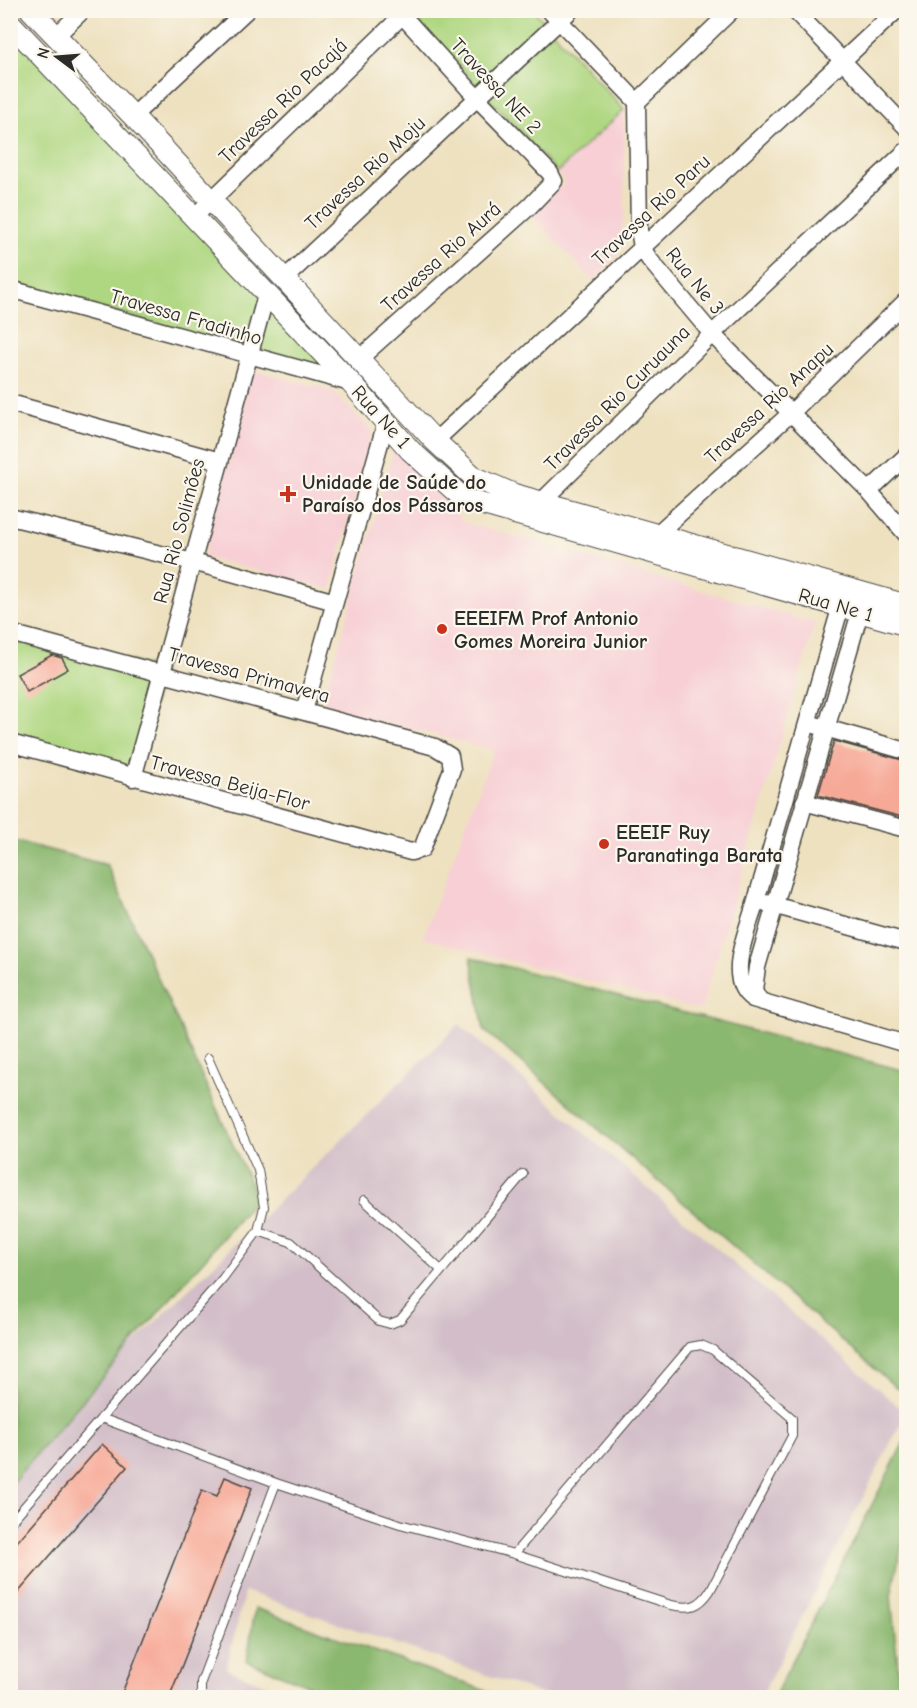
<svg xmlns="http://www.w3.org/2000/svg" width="917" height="1708" font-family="'Comic Neue',sans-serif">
  <rect width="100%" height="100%" fill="#fbf7ec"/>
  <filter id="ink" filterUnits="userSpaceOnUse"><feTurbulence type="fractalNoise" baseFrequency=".0167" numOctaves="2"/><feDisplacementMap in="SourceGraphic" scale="12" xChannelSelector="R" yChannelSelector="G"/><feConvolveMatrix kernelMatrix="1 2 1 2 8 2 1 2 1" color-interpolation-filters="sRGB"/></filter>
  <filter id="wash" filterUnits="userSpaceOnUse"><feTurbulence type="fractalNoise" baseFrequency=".008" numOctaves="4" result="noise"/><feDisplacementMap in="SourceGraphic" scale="24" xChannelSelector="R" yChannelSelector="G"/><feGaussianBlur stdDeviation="1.35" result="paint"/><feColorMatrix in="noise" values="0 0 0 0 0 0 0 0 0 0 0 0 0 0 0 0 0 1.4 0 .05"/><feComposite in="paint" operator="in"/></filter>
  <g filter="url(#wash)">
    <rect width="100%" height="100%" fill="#eee1c0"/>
    <path fill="#f7cfd5" d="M624 110V214L619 254 593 281 531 214 565 183 557 172Z
      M253 370 332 391 372 431 331 589 204 557Z
      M395 446 463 522 815 623 701 1010 423 938 494 750 322 706Z"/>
    <path fill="#d2bdc8" d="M459 1024 906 1413 761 1697H550L245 1591 226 1669 296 1697 11 1698V1484L128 1349Z"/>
    <path fill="#afd781" stroke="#6d8156" stroke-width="1.5" d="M421 11H534L624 110 557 172 414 17Z
      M10 17 332 371 11 284Z
      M22 631 163 670 135 778 11 747 10 663Z"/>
    <path fill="#8bb86f" stroke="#5b724d" stroke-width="1.5" d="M11 840 107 865 257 1198 11 1484Z
      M471 957 906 1071V1396L484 1030Z
      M906 1438V1526L891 1596 901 1697H774Z
      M255 1608 503 1697H337L247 1661Z"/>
    <g id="blocks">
      <path fill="#f7a997" d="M52 655 62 658 68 669 27 692 17 674Z
        M834 741 906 761V818L818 795Z
        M102 1444 127 1467 10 1602V1550Z
        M225 1477 252 1488 169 1698H120L202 1490 217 1496Z"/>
    </g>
  </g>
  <g filter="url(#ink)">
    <use href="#blocks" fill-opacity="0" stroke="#484641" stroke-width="1.5"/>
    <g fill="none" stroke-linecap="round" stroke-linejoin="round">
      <defs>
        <path id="service" d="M364 1200 441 1270
          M258 1231 291 1242 379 1321 390 1324 400 1320 523 1174
          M101 1418 276 1483 400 1524 514 1554 671 1605C691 1609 699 1607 710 1591L792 1436V1418L713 1350 701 1345 690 1347 514 1554
          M10 1523 223 1278 258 1231 264 1207 258 1170 208 1058
          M10 1695 19 1698
          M201 1698V1682L276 1483"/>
        <path id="minor" d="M549 10 637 102 639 230 642 247 649 259 712 334 869 491 906 534
          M794 10 906 127
          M56 36 83 10
          M637 102 732 10
          M133 116 247 10
          M193 218 408 10
          M284 279 571 10
          M10 289 351 383
          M359 359 529 207 554 181 550 173 476 97 402 15
          M10 403 220 461
          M435 441 897 10
          M869 491 906 456
          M541 502 712 334 906 151
          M10 517 193 562 335 602
          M657 534 791 413 906 301
          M844 595 756 901C749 927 723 980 753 999L906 1044
          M10 633 435 747 450 756 452 769 422 849 411 852 10 743
          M304 711 386 422
          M815 725 906 751
          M133 778 266 295
          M804 802 906 829
          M766 903 906 942
          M760 1001 754 990 757 967 863 602"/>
        <path id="tertiary" d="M31 10 133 116 435 441 474 477 513 494 906 605
          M10 23 351 383 410 450 464 499 906 625"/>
      </defs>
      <use href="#service" stroke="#484641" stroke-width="10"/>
      <use href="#minor" stroke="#484641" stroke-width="19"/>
      <use href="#tertiary" stroke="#484641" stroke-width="23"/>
      <use href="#service" stroke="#fff" stroke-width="8"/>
      <use href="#minor" stroke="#fff" stroke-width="16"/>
      <use href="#tertiary" stroke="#fff" stroke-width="21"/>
    </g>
  </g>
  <g fill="#c8321e" stroke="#fbf7ec" stroke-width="2">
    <path d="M285 485h6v6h6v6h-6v6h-6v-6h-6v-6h6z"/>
    <circle cx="442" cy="629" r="6"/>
    <circle cx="604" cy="844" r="6"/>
  </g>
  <g text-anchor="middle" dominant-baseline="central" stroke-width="4.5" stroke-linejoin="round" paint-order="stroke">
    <g font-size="20" fill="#2b2b2b" stroke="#fbf7ec">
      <text transform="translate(496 86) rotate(47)">Travessa NE 2</text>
      <text transform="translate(283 101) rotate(-44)">Travessa Rio Pacajá</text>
      <text transform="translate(365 173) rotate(-43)">Travessa Rio Moju</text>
      <text transform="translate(651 210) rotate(-43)">Travessa Rio Paru</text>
      <text transform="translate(441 257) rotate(-42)">Travessa Rio Aurá</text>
      <text transform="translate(695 281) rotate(51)">Rua Ne 3</text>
      <text transform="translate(186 317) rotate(16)">Travessa Fradinho</text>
      <text transform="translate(617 398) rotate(-45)">Travessa Rio Curuauna</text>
      <text transform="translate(769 403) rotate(-43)">Travessa Rio Anapu</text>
      <text transform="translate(381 417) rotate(48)">Rua Ne 1</text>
      <text transform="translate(179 531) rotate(-75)">Rua Rio Solimões</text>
      <text transform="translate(836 605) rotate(16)">Rua Ne 1</text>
      <text transform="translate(249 675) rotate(15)">Travessa Primavera</text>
      <text transform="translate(230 783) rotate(15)">Travessa Beija-Flor</text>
    </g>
    <g font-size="20" font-weight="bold" fill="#2b2b2b" stroke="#fbf7ec" text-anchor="start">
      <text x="302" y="482">Unidade de Saúde do<tspan x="302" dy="23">Paraíso dos Pássaros</tspan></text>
      <text x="454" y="618">EEEIFM Prof Antonio<tspan x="454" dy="23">Gomes Moreira Junior</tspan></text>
      <text x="616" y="832">EEEIF Ruy<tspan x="616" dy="23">Paranatinga Barata</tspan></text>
    </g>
  </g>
  <rect width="917" height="1708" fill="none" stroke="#fbf7ec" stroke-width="36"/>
  <g transform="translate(57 57) rotate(286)" stroke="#fbf7ec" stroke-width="4.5" paint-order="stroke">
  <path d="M0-4.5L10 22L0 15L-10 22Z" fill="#2b2b2b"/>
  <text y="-9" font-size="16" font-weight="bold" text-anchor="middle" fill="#2b2b2b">N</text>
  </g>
</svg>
